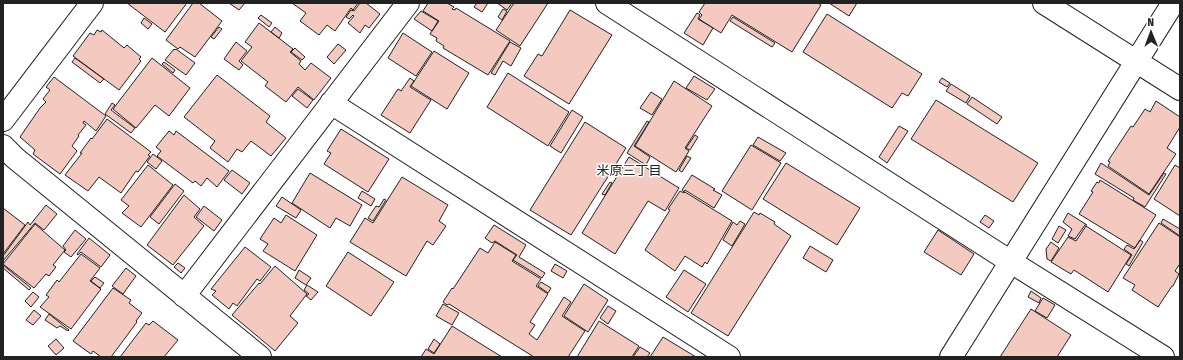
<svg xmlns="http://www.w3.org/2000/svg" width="1183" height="360" font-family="'Fira Sans Condensed','Noto Sans JP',sans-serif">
  <rect width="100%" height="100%" fill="#fff"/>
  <path fill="#f3c9c0" stroke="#222" d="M127 3H187L165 32Z
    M193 3H199L222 21 195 57 180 47 178 49 166 40Z
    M229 3H245L239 10Z
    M292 3H358L353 10 351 8 335 31 327 25 319 35 300 21 306 13Z
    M360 3H366L380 14 369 28 365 25 360 33 348 23 354 16 353 15 349 19 346 17 351 10 354 11Z
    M428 3H447L454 7 452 9 455 10 456 8 510 41 488 75 443 48 444 46 436 41 437 38 430 34 439 21 423 11Z
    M477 3H488L482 12 474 7Z
    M497 3H512L507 10Z
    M514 3H548L520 46 496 30Z
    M705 3H818L821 5 792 52 732 15 721 33 699 19 702 15 699 12Z
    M829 3H857L849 16Z
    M503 9 507 11 502 20 498 17Z
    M570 10 612 35 569 104 524 76 538 54 542 56Z
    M421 11 438 21 432 31 414 19Z
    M697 13 700 15 698 19 713 28 703 45 684 33Z
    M827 14 922 74 908 96 902 93 892 108 803 52Z
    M261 15 272 23 269 27 258 18Z
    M733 17 775 43 772 47 730 21Z
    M144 18 152 24 148 29 141 23Z
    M259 23 293 49 290 52 301 61 299 64 305 70 311 63 331 78 314 100 298 87 286 102 265 86 268 82 241 61 252 47 245 42Z
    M219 27 222 29 214 39 211 37Z
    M275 27 282 33 279 38 271 32Z
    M97 30 101 32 102 30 124 48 127 45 141 57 139 59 141 61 119 90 73 56 90 33 94 35Z
    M403 33 432 52 416 76 388 58Z
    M236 42 247 51 239 61 243 65 239 70 224 59Z
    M510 42 521 48 511 66 503 61 495 75 491 73Z
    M338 44 346 50 334 64 327 57Z
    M295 48 305 57 302 60 291 52Z
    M174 49 175 50 176 49 195 63 186 75 165 60Z
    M434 51 469 73 447 109 411 86Z
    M75 58 104 79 100 83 72 62Z
    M152 58 190 88 169 116 155 105 136 128 113 109Z
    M164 62 175 70 173 73 162 64Z
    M508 73 569 112 548 146 487 107Z
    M217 75 270 116 266 122 286 138 271 156 251 141 242 152 237 149 228 162 210 148 215 141 184 117Z
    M694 76 715 89 707 100 686 88Z
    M54 77 106 116 96 131 84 121 83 123 86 125 78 135 79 136 72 146 77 151 60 174 33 154 35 150 20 137 40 108 46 102 43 99 50 90 46 87Z
    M410 78 414 81 410 87 431 100 410 133 381 115 398 89 401 91Z
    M942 78 950 83 947 87 939 82Z
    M674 81 712 106 685 148 689 151 676 172 635 146Z
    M951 84 970 96 966 103 946 91Z
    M298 89 313 100 307 108 292 96Z
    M651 92 662 99 652 115 640 108Z
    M972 97 1002 117 997 124 967 104Z
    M936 100 1038 163 1013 202 911 139Z
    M1156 101 1180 117V127L1167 148 1176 154 1149 194 1108 166 1110 162 1108 161 1131 126 1133 127 1145 109 1150 112Z
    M112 103 115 105 111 110 135 128 131 133 105 114Z
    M572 110 583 117 561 153 550 146Z
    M107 119 151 152 148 155 150 156 138 172 136 171 121 193 99 177 88 191 65 175 82 153H80L91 138 92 139Z
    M647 121 649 122 634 146 650 157 646 165 627 153Z
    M585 122 626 148 571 235 530 210Z
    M899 126 908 131 887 163 879 157Z
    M341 129 389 159 368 192 324 164 331 153 327 151Z
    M169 131 174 135 176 131 229 171 217 187 207 178 201 186 195 181 193 183 157 156 161 151 156 147Z
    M695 135 698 137 690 150 686 148Z
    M758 137 786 153 780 161 753 145Z
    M751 145 781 163 752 210 722 191Z
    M153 154 162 161 156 169 147 162Z
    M687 156 691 158 682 172 679 170Z
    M629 157 679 188 665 211 648 201 615 254 582 233Z
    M786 163 860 208 837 245 763 199Z
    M1101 163 1149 195 1164 173 1166 174 1145 207 1133 200 1134 198 1095 174Z
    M148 165 173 185 141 227 122 213 129 206 121 200Z
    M1175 165 1180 168V216L1154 199Z
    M232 170 250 183 242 194 224 180Z
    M310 173 362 205 350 226 336 218 330 228 292 203Z
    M692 175 715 189 713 190 722 195 714 208 685 190 684 192 682 190Z
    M402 177 448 205 439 221 446 226 433 245 427 241 406 276 350 242 365 218 373 223Z
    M1100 180 1156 215 1135 248 1079 214 1093 192 1091 191 1097 182 1099 183Z
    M610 182 612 183 605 195 602 194Z
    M175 184 184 191 159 224 150 217Z
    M362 191 375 199 371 206 358 198Z
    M680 191 684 193 685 192 732 221 707 264 705 262 702 267 685 256 675 271 645 250 670 210 668 209Z
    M184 195 200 209 194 217 204 226 173 265 147 245Z
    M282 197 301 210 296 218 276 206Z
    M384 199 386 200 373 221 368 218 376 206 379 207Z
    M46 205 57 214 44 230 35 223 3 261V256L28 222 30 225Z
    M204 206 222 220 214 231 196 217Z
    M3 208 25 225 3 254Z
    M754 212 759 215 760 213 775 222 774 224 791 236 728 336 691 313Z
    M1068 213 1087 225H1085L1075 239 1068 236 1072 229 1063 222Z
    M286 215 317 235 295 271 263 251 268 244 260 239 274 218 281 223Z
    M985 215 994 221 989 228 980 222Z
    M1163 219 1180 229V236L1161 223Z
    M740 221 745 224 732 246 723 240 733 222 737 225Z
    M1159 223 1180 237V266L1179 265 1175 271 1179 274 1173 286H1172L1158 307 1132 290 1135 285 1123 278Z
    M35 224 65 250 53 265 56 267 49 276 46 274 34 288 3 264Z
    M494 225 526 245 519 257 545 273 542 278 513 260 517 255 495 241 492 243 485 238Z
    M1059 226 1066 230 1058 243 1052 239Z
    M1086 226 1131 255 1108 292 1074 270 1071 274 1051 262 1068 237 1076 241Z
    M75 230 86 239 71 257 64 252 66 250 63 246Z
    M938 230 974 254 961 275 924 252Z
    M89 238 110 255 101 267 81 252 78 255 77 254Z
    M1140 240 1143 242 1129 266 1126 264 1132 255 1124 249 1127 245 1134 249Z
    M495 242 516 255 512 261 541 279 536 286 548 294 530 322 535 325 529 334 537 340 564 297 571 302 562 316 585 331 568 357H534L449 304 447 305 443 302 452 288 453 289 480 248 488 253Z
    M1051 242 1059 248 1051 261 1047 259 1046 249Z
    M810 246 833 260 826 272 803 258Z
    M245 247 271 267 260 281 257 279 237 306 233 303 229 309 212 295 216 291 211 289Z
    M348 252 394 282 371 316 326 286Z
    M81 254 100 268 90 281 101 289 71 329 40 307 49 297 46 295 57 280 59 282Z
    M178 263 185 268 181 273 174 267Z
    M555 264 567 271 563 278 551 271Z
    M3 265 31 288 29 290 3 268Z
    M275 266 307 294 290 316 298 323 275 351 232 315 259 283 260 284Z
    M126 268 136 276 123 294 112 286Z
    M299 270 311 278 306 285 295 278Z
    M684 270 706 284 688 312 666 297Z
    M95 277 104 283 100 288 91 281Z
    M541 282 551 288 548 293 538 286Z
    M584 284 608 300 588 332 564 316Z
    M307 285 318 292 311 300 306 296 309 294 304 290Z
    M113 288 131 300 129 303 142 313 136 321 137 322 111 357H101L93 351 91 354 73 341Z
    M1031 291 1041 298 1039 303 1028 297Z
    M33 292 39 297 31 307 25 301Z
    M1043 298 1055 305 1047 318 1035 311Z
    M443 304 459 313 452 325 436 316Z
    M608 306 616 311 608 324 600 318Z
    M1031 309 1071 335 1057 357H1000Z
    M34 310 41 316 33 325 26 320Z
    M49 314 69 330 68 331 60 326 57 328 45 320Z
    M153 321 178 340 164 357H120L146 323 149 325Z
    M599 321 639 346 632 357H577Z
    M452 326 502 357H421L426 349 434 354Z
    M663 337 696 357H650Z
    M56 339 64 348 56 355 48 346Z
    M434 339 440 344 434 353 428 349Z
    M640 347 650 353 647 357H633Z"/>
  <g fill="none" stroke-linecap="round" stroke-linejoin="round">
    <defs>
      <path id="minor" d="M607 3 1011 262 1163 357
        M1044 3 1180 89
        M331 103 729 357
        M3 120 92 3
        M3 146 15 158 260 357
        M184 296 408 3
        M951 357 1173 3"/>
    </defs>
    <use href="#minor" stroke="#222" stroke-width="24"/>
    <use href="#minor" stroke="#fff" stroke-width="22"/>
  </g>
  <g text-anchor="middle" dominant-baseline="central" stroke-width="3" stroke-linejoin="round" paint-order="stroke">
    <g font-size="13" fill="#222" stroke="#fff">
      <text x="629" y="170">米原三丁目</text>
    </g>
  </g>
  <rect width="1183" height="360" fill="none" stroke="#222222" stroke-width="8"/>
  <g transform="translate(1151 32) rotate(359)" stroke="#ffffff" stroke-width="3" paint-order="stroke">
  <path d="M0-3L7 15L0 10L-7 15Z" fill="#222222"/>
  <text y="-6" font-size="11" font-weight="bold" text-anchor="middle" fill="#222222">N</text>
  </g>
</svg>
